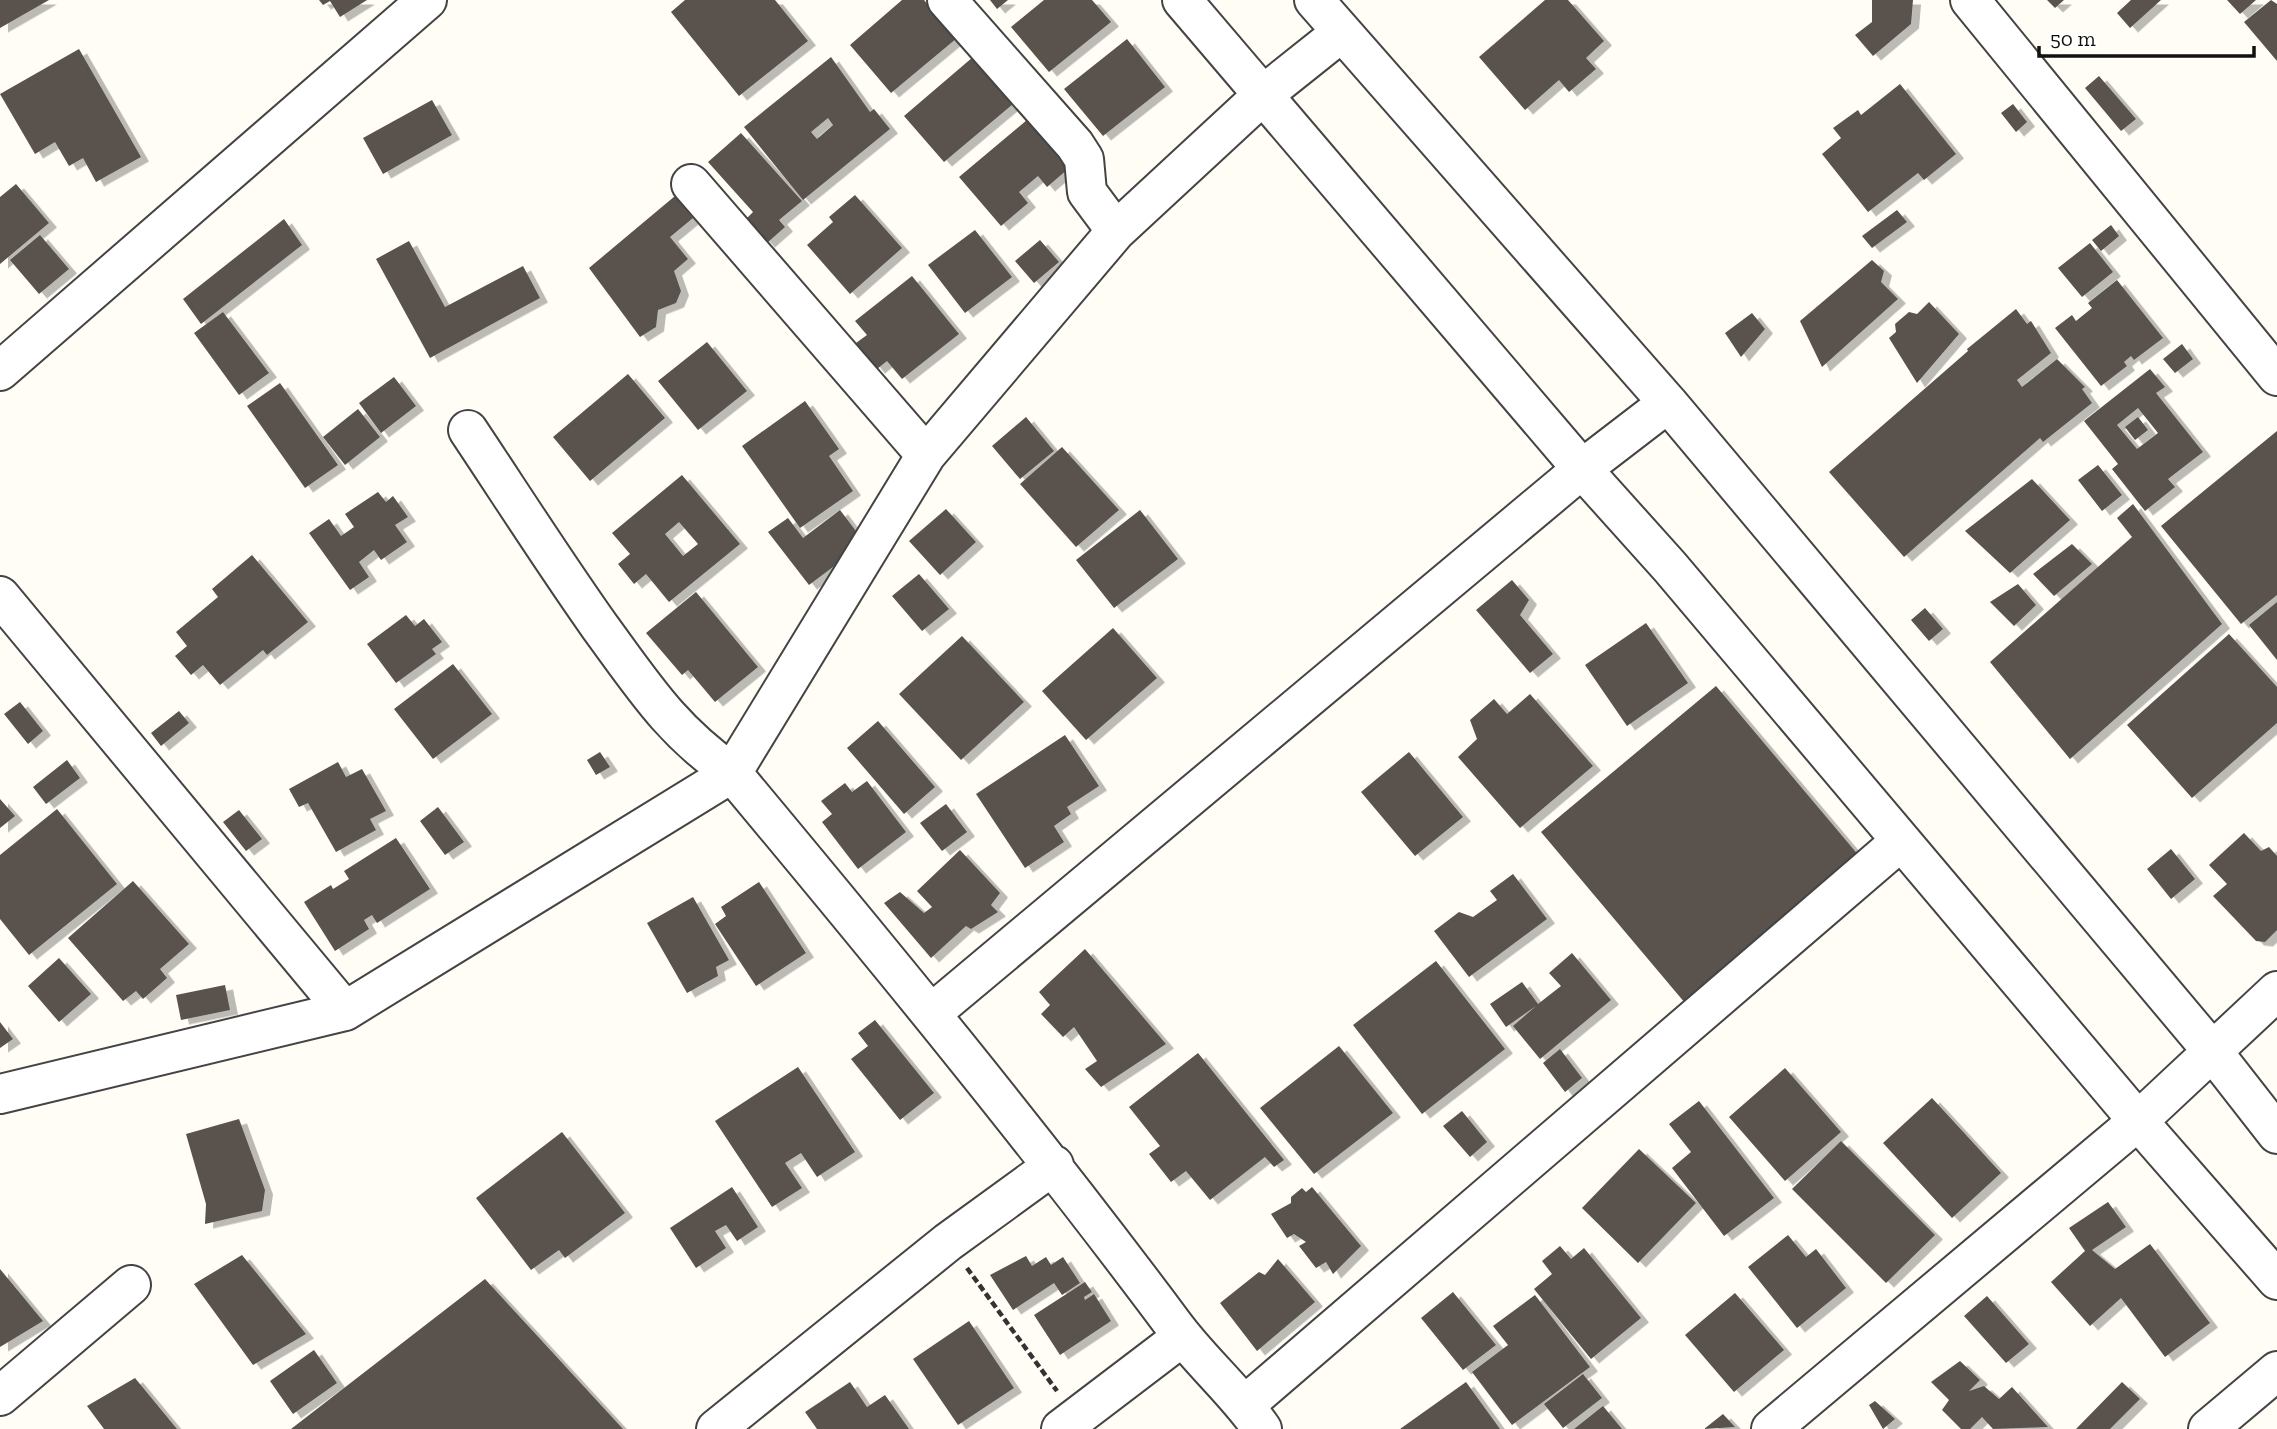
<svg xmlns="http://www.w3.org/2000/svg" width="2277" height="1429" font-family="'Zilla Slab',serif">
  <defs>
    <filter id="shadow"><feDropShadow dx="8" dy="4.5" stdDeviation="0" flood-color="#0004"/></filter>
  </defs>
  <rect width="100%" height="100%" fill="#fffdf5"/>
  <path fill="#5a524d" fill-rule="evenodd" filter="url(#shadow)" d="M0 0H49L0 28Z
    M319 0H367L340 17 330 1 323 5Z
    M685 0H775L808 41 739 96 671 12Z
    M902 0H924L957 38 891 93 850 45Z
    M990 0H1008L997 9Z
    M1044 0H1092L1111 22 1049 72 1011 27Z
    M1545 0H1568L1604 41 1586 58 1596 69 1569 92 1559 80 1525 110 1479 57Z
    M1872 0H1913L1911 24 1873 56 1855 35 1872 22Z
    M2047 0H2064L2055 8Z
    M2131 0H2161L2130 28 2117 13Z
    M2227 0H2256L2240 14Z
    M2271 0 2277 4V61L2244 22Z
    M1127 39 1165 87 1103 136 1064 89Z
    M79 49 141 157 96 182 83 158 69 166 55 142 35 154 0 94Z
    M831 57 870 112 874 109 890 129 803 200 744 127ZM828 118 833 125 817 139 811 132Z
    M973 57 1013 104 944 162 904 116Z
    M2099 76 2136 119 2121 131 2085 88Z
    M1900 84 1956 154 1924 180 1918 173 1868 212 1822 154 1841 138 1833 128 1858 110 1861 115Z
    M432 100 452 135 383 174 363 138Z
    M2013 104 2027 122 2016 132 2001 113Z
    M1027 120 1068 169 1047 187 1038 176 1019 192 1028 203 1001 226 959 177Z
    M741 133 802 201 779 220 785 227 767 243 746 219 753 212 708 162Z
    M16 184 49 223 0 264V197Z
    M855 195 902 248 850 294 807 245 833 222 829 217Z
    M675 196 693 218 670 237 688 259 674 271 681 291 676 303 658 310 656 327 640 337 589 268Z
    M1897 210 1907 222 1872 248 1862 236Z
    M284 219 302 245 201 324 183 299Z
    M2111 225 2119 236 2101 251 2092 240Z
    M975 230 1012 277 965 313 928 265Z
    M40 235 69 269 39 294 10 260Z
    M1040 240 1059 262 1034 283 1015 261Z
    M409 241 445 307 523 266 540 298 430 358 376 259Z
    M2090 243 2113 272 2082 297 2058 268Z
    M1872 260 1884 271 1881 282 1898 299 1822 367 1800 321Z
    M912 276 959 334 902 379 887 361 877 369 856 343 867 335 855 321Z
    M2117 280 2163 338 2134 360 2131 356 2124 362 2127 366 2101 386 2055 328 2072 315 2076 321 2092 308 2088 303Z
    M1929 302 1959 334 1917 383 1889 338 1896 332 1895 324 1909 312 1917 314Z
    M2016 309 2027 324 2031 321 2051 353 2017 380 2022 387 2057 359 2085 387 2082 389 2092 403 2043 442 2040 438 1904 557 1829 472 1968 351 1967 349Z
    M223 312 269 373 239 395 194 333Z
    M1752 313 1765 329 1741 357 1725 333Z
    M707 342 747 391 698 430 658 381Z
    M2182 344 2193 359 2175 373 2163 359Z
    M2150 369 2165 387 2156 393 2203 452 2168 479 2175 487 2145 511 2112 469 2118 464 2084 421ZM2138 408 2158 433 2137 449 2117 425Z
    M628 374 665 418 590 481 553 437Z
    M394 377 416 406 381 433 359 403Z
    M280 383 338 465 305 488 247 406Z
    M805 401 839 449 829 456 853 491 800 528 742 446Z
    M358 409 380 437 345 465 323 437Z
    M1026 417 1054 451 1020 479 992 446Z
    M2138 417 2148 430 2135 440 2125 427Z
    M2277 431V595L2241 624 2161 526Z
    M1062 447 1119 510 1076 547 1020 484Z
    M2098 465 2122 495 2102 511 2078 480Z
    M682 475 740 544 669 602 646 574 634 584 618 564 630 554 612 533ZM679 522 698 544 683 556 665 534Z
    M2032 479 2070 520 2010 573 1965 531Z
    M378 492 386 502 393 496 408 517 395 525 407 542 381 560 374 550 359 562 369 577 350 590 309 533 329 519 341 536 354 527 345 514Z
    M2133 504 2222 624 2070 759 1990 662 2132 537 2117 518Z
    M946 509 976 542 940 575 909 541Z
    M840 510 865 543 809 585 768 532 788 518 803 538Z
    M1140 510 1178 559 1114 608 1076 560Z
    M2072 544 2092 564 2054 596 2033 574Z
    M252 555 308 622 267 655 263 650 220 685 203 665 191 675 175 656 187 646 176 632 218 597 212 589Z
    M919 574 949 609 922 631 892 596Z
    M1512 580 1529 600 1520 615 1553 654 1530 673 1476 610Z
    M2018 584 2036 605 2014 626 1990 602Z
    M696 592 758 667 715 702 688 670 682 675 646 633Z
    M2277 602V660L2249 625Z
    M1925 608 1943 629 1929 641 1911 620Z
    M406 615 415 626 424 619 442 642 432 649 436 654 396 683 367 644Z
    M1646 623 1688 683 1627 726 1585 665Z
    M1113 628 1157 678 1086 740 1042 691Z
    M2229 634 2277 687V723L2192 798 2127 725Z
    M962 636 1024 702 961 760 899 694Z
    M453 664 492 714 433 759 394 709Z
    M1716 686 1860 857 1685 1003 1541 832Z
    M1530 694 1593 766 1520 828 1458 757 1477 739 1470 720 1494 699 1507 714Z
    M20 702 43 731 28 744 4 714Z
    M179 711 189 723 161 746 151 733Z
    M878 721 935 787 904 814 847 748Z
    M1065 735 1099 786 1067 807 1071 814 1054 826 1064 842 1025 868 976 794Z
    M600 752 610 767 596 775 587 760Z
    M1409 752 1463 817 1415 856 1361 792Z
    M67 760 80 778 46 804 33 787Z
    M338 762 346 777 362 769 386 811 370 819 376 830 336 852 308 803 299 807 289 789Z
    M867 781 906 832 858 869 822 822 832 814 821 801 845 783 852 792Z
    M0 799 15 816 0 828Z
    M946 804 967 832 942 851 920 823Z
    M438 807 464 842 445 855 420 821Z
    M57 809 117 884 29 955 0 919V855Z
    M239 810 262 839 246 851 223 822Z
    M2244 833 2261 851 2269 847 2277 856V930L2265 942 2256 941 2213 896 2227 884 2209 865Z
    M396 838 430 889 377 923 372 915 364 920 369 929 335 951 304 902 331 885 333 889 349 879 344 871Z
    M2171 849 2195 879 2171 899 2147 869Z
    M960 850 1000 893 991 905 998 912 971 929 966 926 931 958 884 903 900 892 924 913 932 907 917 891Z
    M1513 874 1547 919 1469 977 1434 931 1459 912 1473 917 1497 900 1490 891Z
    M133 881 189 944 160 969 167 978 143 999 136 991 123 1001 68 938Z
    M759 882 806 953 756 986 715 924 726 916 721 907Z
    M693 897 729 960 716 967 718 976 687 993 647 923Z
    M1085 949 1166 1044 1101 1087 1085 1069 1097 1061 1074 1027 1063 1037 1041 1014 1050 1005 1039 992Z
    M1572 953 1611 1000 1540 1059 1513 1026 1536 1006 1506 1027 1490 1004 1522 982 1538 1004 1561 986 1549 973Z
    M59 958 91 994 59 1022 28 986Z
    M1436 961 1505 1049 1422 1114 1353 1025Z
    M225 985 230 1010 181 1020 176 995Z
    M875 1020 934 1093 900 1120 851 1059 868 1046 858 1033Z
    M0 1022 13 1039 0 1048Z
    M1339 1046 1393 1113 1314 1174 1260 1108Z
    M1560 1049 1582 1078 1565 1092 1543 1063Z
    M1198 1053 1284 1160 1274 1167 1265 1157 1210 1200 1186 1171 1171 1182 1149 1154 1160 1146 1129 1107Z
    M798 1067 855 1152 817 1177 801 1153 785 1163 802 1188 772 1207 715 1121Z
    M1785 1068 1841 1132 1785 1181 1729 1117Z
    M1932 1098 2001 1173 1952 1218 1883 1143Z
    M1699 1101 1774 1198 1724 1236 1672 1168 1691 1152 1669 1124Z
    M1462 1111 1487 1142 1470 1157 1443 1126Z
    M239 1119 265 1190 262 1211 205 1224 206 1204 186 1134Z
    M562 1132 625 1213 565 1258 559 1250 531 1270 476 1198Z
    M1841 1141 1935 1235 1886 1283 1792 1189Z
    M1639 1149 1696 1203 1638 1263 1582 1208Z
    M732 1187 758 1227 737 1241 726 1225 715 1231 726 1248 696 1268 670 1228Z
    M1312 1187 1361 1246 1333 1274 1326 1262 1316 1268 1299 1246 1306 1242 1294 1234 1287 1238 1271 1214 1291 1203V1197L1302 1188 1306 1192Z
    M2108 1202 2126 1227 2092 1250 2115 1269 2150 1244 2210 1323 2165 1357 2121 1298 2090 1326 2051 1282 2085 1251 2069 1228Z
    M1788 1235 1806 1257 1816 1249 1846 1288 1797 1328 1748 1267Z
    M1560 1246 1571 1259 1584 1248 1641 1318 1591 1359 1534 1289 1552 1274 1542 1261Z
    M242 1255 306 1334 253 1365 194 1284Z
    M1026 1256 1032 1266 1046 1257 1051 1265 1063 1257 1080 1283 1062 1295 1054 1283 1013 1310 990 1275Z
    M1278 1259 1315 1302 1257 1351 1220 1303 1259 1272 1265 1275Z
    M0 1269 43 1321 0 1347Z
    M485 1279 623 1429H291Z
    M1085 1282 1092 1292 1084 1297 1085 1300 1094 1294 1111 1321 1060 1355 1034 1315Z
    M1453 1292 1496 1345 1463 1370 1421 1318Z
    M1735 1293 1784 1350 1734 1392 1685 1335Z
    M1535 1295 1590 1367 1512 1425 1472 1372 1508 1345 1493 1326Z
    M1987 1296 2029 1344 2006 1363 1964 1316Z
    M969 1321 1014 1388 958 1425 913 1359Z
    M314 1350 337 1383 293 1414 270 1381Z
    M1960 1361 1980 1380 1969 1391 1984 1386 1999 1399 2012 1387 2048 1427 1993 1429 1982 1417 1970 1429H1961L1942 1410 1949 1400 1931 1382Z
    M1583 1374 1602 1398 1563 1428 1544 1404Z
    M135 1378 177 1429H104L87 1406Z
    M850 1382 867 1407 885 1395 909 1429H817L805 1412Z
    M1466 1382 1500 1429H1400Z
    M2122 1382 2140 1399 2110 1429H2076Z
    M1875 1401 1895 1419 1883 1429 1869 1405Z
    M1603 1406 1622 1429H1574Z
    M1723 1414 1735 1427 1704 1429Z"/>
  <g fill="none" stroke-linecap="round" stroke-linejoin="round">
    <defs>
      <path id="minor" d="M947 0 1075 145 1084 159 1087 192 1116 231
        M1182 0 1582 469 1670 567 2138 1121 2277 1280
        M1314 0 1668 403 2213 1052 2277 1134
        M1970 0 2277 376
        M691 184 926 455
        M0 371 427 0
        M468 430C512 496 554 562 600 627 644 687 670 729 732 773 883 954 1032 1135 1173 1324 1200 1361 1236 1391 1262 1429
        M0 596 345 1011
        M933 1012 1582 469 1668 403
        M0 1094 345 1011 732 773 926 455 1116 231 1263 95 1342 32
        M0 1396 131 1285
        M1245 1405 1901 841
        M716 1429 948 1242 1054 1165
        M1061 1429 1182 1337
        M1771 1429 2138 1121 2277 991
        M2208 1429 2277 1371"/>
    </defs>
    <use href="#minor" stroke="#444" stroke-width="42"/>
    <path stroke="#333" stroke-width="4.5" stroke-dasharray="7 3.5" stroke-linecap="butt" d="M967 1268 1057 1391"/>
    <use href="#minor" stroke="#fff" stroke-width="38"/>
  </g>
  <path d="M2039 46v10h215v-10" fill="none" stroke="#111111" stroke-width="3.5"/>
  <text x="2050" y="46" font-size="21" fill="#111111" stroke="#ffffff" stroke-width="5" paint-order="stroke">50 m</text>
</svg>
